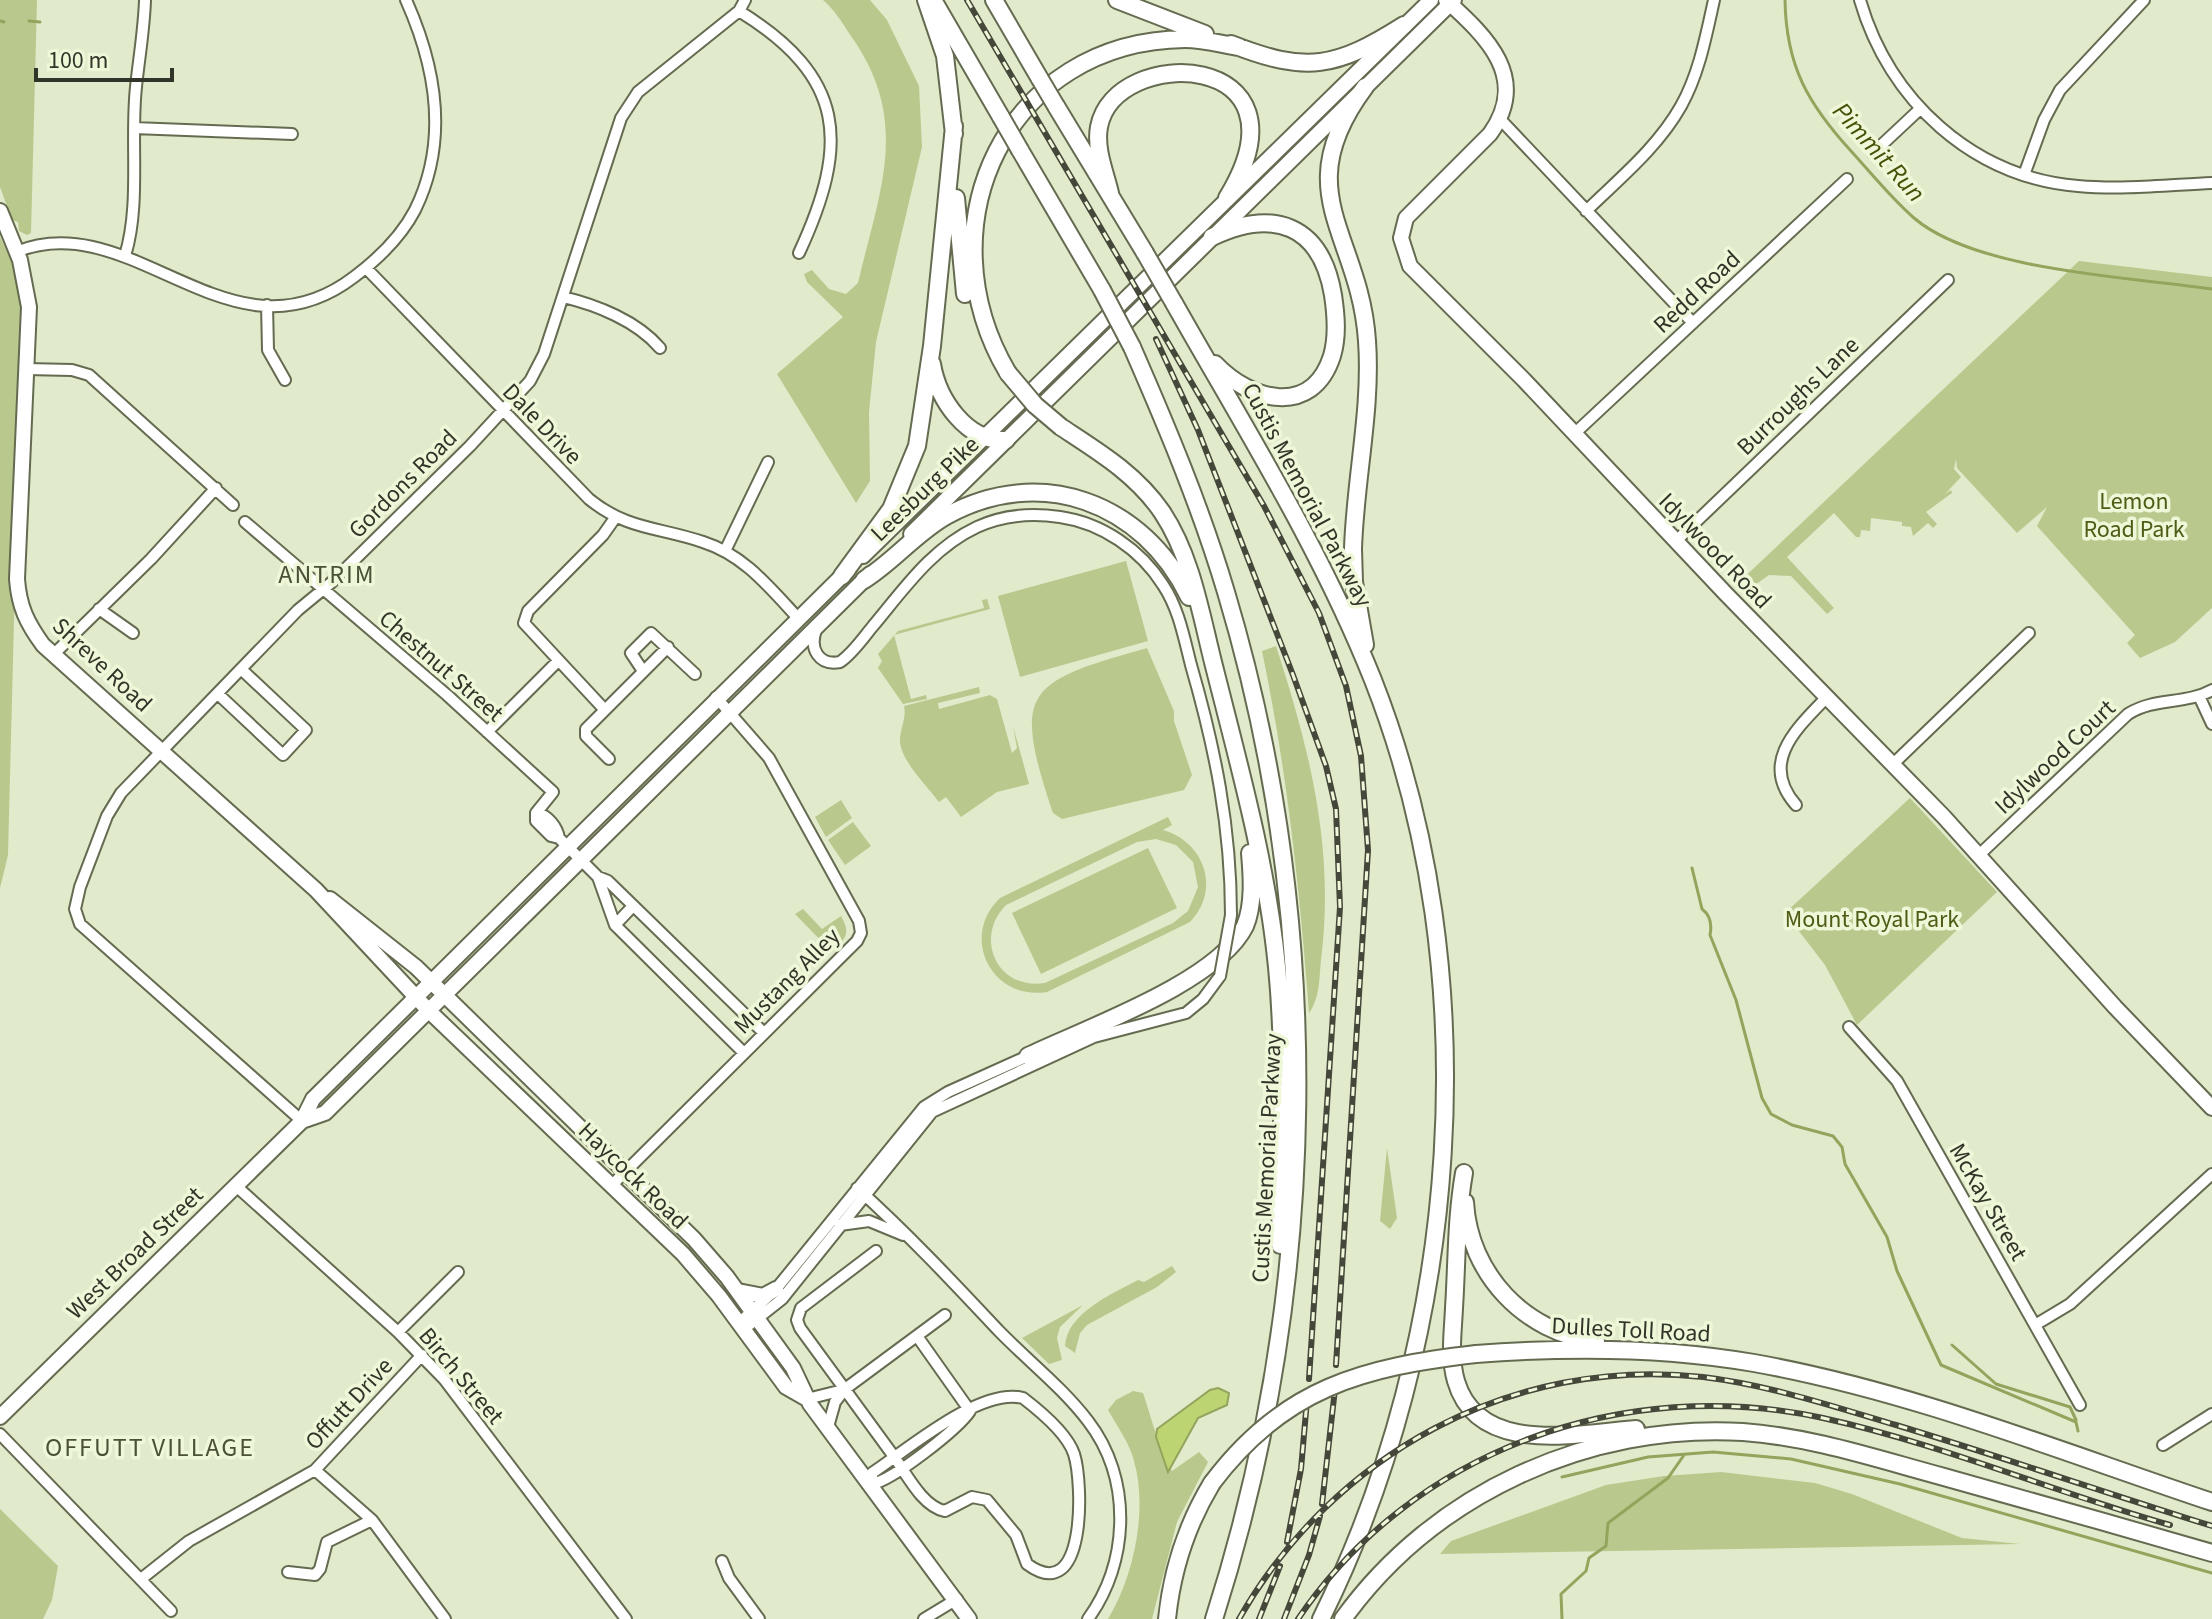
<svg xmlns="http://www.w3.org/2000/svg" width="2212" height="1619" font-family="'Source Sans 3',sans-serif">
  <rect width="100%" height="100%" fill="#e1eacb"/>
  <path fill="#b9c98d" fill-rule="evenodd" d="M0 0H37L31 233 27 235 19 231 18 222 12 220 0 187Z
    M823 0H870L887 20 919 86 922 147 876 342 869 412 870 481 856 503 777 374 843 317 807 282 804 274 812 270 829 289 846 294 858 283C879 192 911 123 853 39 844 26 836 11 823 0Z
    M0 237 18 274 22 309 8 855 0 888Z
    M2079 261 2212 277V608L2175 642 2140 658 2127 643 2135 635 2037 526 2047 507 2017 533 1957 468 1956 459 1954 469 1961 477 1945 494 1951 490 1952 493 1926 512 1937 524 1933 528 1928 523 1913 536 1911 527 1902 526V522L1871 518 1870 531 1861 530 1860 537H1856L1834 513 1787 557 1834 608 1827 614 1791 576 1769 575 1749 589 1736 585Z
    M1126 561 1148 641 1020 677 998 596Z
    M987 599 990 609 894 635 911 699 926 695 927 699 903 704 878 668 882 661 878 654 898 631 984 608 982 600Z
    M1276 646C1310 751 1335 849 1321 960 1319 979 1320 998 1309 1013 1300 891 1287 771 1262 651Z
    M1147 648 1174 711V721L1192 775 1184 790 1062 819 1053 813C1011 689 1027 682 1147 648Z
    M979 687 980 693 938 703 939 709 990 695 997 699 1012 753 1017 748 1013 726 1029 784 997 792 961 817 946 797 939 802C927 786 903 763 900 743 899 730 907 719 904 706Z
    M1910 798 1997 892 1857 1025 1825 965 1785 913Z
    M841 800 852 818 826 837 815 817Z
    M1168 817 1172 825 1163 830C1205 842 1221 890 1190 922L1047 992C992 1001 959 937 1000 898ZM1156 839 1176 845 1193 862 1198 887 1188 911 1173 923 1045 983C998 991 973 938 1006 905L1137 842Z
    M853 822 871 846 845 865 828 840Z
    M1148 848 1177 908 1041 974 1012 913Z
    M803 909 822 929 841 916C851 934 846 938 832 952L795 914Z
    M1387 1148 1397 1218 1390 1229 1380 1221Z
    M1172 1266 1176 1272 1157 1287 1087 1325 1080 1333 1075 1353 1065 1346C1067 1313 1112 1294 1138 1280L1144 1282Z
    M1083 1305 1060 1327 1057 1338 1062 1360 1049 1364 1022 1338Z
    M1133 1391 1143 1393C1152 1420 1158 1446 1172 1471L1199 1452 1208 1462 1177 1522 1152 1619H1108C1134 1576 1148 1510 1134 1461 1130 1444 1117 1426 1108 1410L1116 1400Z
    M1721 1472 1815 1483 1852 1494 1962 1538 2020 1544 1440 1554 1451 1541 1606 1485 1664 1476Z
    M0 1509 58 1566 52 1600 43 1619H0Z"/>
  <path fill="#bdd473" stroke="#93a45c" stroke-width="2" d="M1218 1388 1229 1393 1227 1405 1198 1418 1168 1472 1156 1437 1157 1429 1210 1390Z"/>
  <g fill="none" stroke-linecap="round" stroke-linejoin="round">
    <path stroke="#93a45c" stroke-width="3" d="M1785 0C1786 66 1808 104 1851 151 1871 173 1891 198 1914 218 1976 271 2130 277 2212 289
      M0 21 4 22
      M29 21 40 22
      M1692 868 1702 909C1710 915 1712 925 1710 935L1736 1000 1762 1098 1771 1114 1792 1125 1833 1136 1842 1147 1845 1164 1887 1237 1897 1271 1941 1365 2076 1422 2078 1431
      M1952 1345 1996 1384 2070 1407 2076 1420
      M1562 1477 1648 1457 1713 1452 1791 1459 1900 1484 2212 1573
      M1562 1619 1561 1594 1586 1571 1589 1558 1606 1546 1608 1523 1668 1478 1684 1455"/>
    <defs>
      <path id="minor" d="M1860 0C1889 100 1972 177 2078 186 2122 190 2168 185 2212 183
        M739 11C846 77 850 143 799 253
        M1500 119 1693 323
        M134 128 292 134
        M1873 153 1920 109
        M2024 175 2044 120 2060 90 2144 0
        M1586 211C1620 178 1658 147 1681 106 1699 74 1706 36 1714 0
        M16 252C132 204 231 371 354 277 378 259 401 237 415 210 449 141 436 67 406 0
        M125 256C141 203 130 142 136 87 139 58 144 30 145 0
        M366 268 589 499C627 530 659 527 703 542 744 555 769 587 798 618
        M563 297C597 305 637 321 660 348
        M267 305 268 350 285 380
        M26 369 72 370 89 375 233 505
        M1574 434 1847 179
        M245 522 447 695 553 792 536 813
        M1676 541 1948 280
        M725 551 768 462
        M99 609 133 633
        M816 630C809 649 819 666 840 662 853 653 863 638 873 626 904 589 932 548 977 527 1003 515 1032 513 1060 517 1102 523 1141 550 1163 585 1179 609 1184 638 1191 665 1215 748 1231 827 1231 915
        M54 654 151 559 216 488
        M643 671 631 653 651 633 695 674
        M218 694 283 755 306 730 241 669
        M2199 696 2212 724
        M604 709 524 623 528 611 603 535 615 518
        M487 732 557 662
        M609 759 586 736V729L668 647
        M1892 765 2029 633
        M1796 805C1759 763 1796 729 1826 698
        M536 813V821L551 836 559 838 598 877 615 925 633 906
        M536 813C548 815 557 827 559 838
        M1979 855 2128 714C2155 697 2185 705 2212 690
        M598 877 608 881 764 1033
        M615 925 744 1053
        M1849 1027 1897 1081 2080 1405
        M302 1121 80 924 75 909 80 887 107 816 121 793 298 610 332 582 470 446 530 381 544 354 621 118 638 92 739 11 745 0
        M235 1185 398 1332 444 1379 626 1619
        M611 1186 857 941 861 933 859 921 769 758 716 697
        M857 1188C907 1233 952 1281 998 1330 1027 1360 1062 1387 1088 1421 1132 1478 1130 1561 1088 1619
        M840 1225 869 1221 903 1235
        M876 1251 801 1308 797 1320 800 1328 895 1458C907 1475 923 1507 945 1511L972 1497 987 1500 1016 1535 1027 1564C1087 1608 1083 1482 1074 1454 1067 1433 1040 1411 1023 1398 980 1387 907 1450 872 1473V1484C893 1480 958 1429 970 1411
        M739 1323 776 1289 924 1107 948 1092 1028 1056
        M2035 1325 2070 1304 2212 1174
        M744 1329 782 1299 932 1112 1094 1037 1186 1013 1203 999 1220 976
        M398 1332 458 1272
        M917 1336 970 1411
        M807 1399 843 1390
        M828 1427 835 1402 845 1389 945 1315
        M0 1434 171 1611
        M2163 1445 2212 1414
        M315 1470 372 1520 445 1619
        M722 1561 729 1578 759 1619
        M288 1572 315 1575 320 1569 327 1542 372 1520
        M141 1579 189 1541 315 1470 422 1355
        M924 1619 957 1599"/>
      <path id="major" d="M1446 0C1487 37 1530 78 1490 134L1406 218 1401 238 1410 266 1524 380 1726 594 1944 817 2115 1007 2212 1108
        M0 211 20 260 29 307 17 579C19 607 27 623 43 645L316 890 429 1011 683 1254 719 1296 786 1387 807 1399
        M911 534 1454 0
        M863 556 1431 0
        M330 899 416 967 694 1239 727 1277 793 1368 810 1404 969 1619
        M302 1121 325 1113 870 574
        M738 1291 763 1296 776 1289
        M0 1417 302 1121 313 1099 848 570"/>
      <path id="highway" d="M926 0 945 56 954 134
        M994 0 1040 79
        M1117 0 1205 34
        M936 5 1001 117
        M1231 44C1307 74 1336 68 1404 25
        M1365 87C1286 193 1360 233 1367 341 1372 409 1355 480 1353 549L1354 582 1365 645
        M1056 106 1145 253
        M1020 150 1102 290
        M1110 193C1105 172 1095 149 1099 127 1114 44 1318 49 1227 198
        M956 198 965 294
        M1212 237C1273 208 1321 224 1333 295 1336 315 1338 336 1332 356 1312 418 1250 401 1215 364
        M1174 303C1244 427 1320 547 1373 680 1489 975 1460 1338 1321 1619
        M1132 347C1167 427 1201 508 1226 592 1326 926 1320 1287 1214 1619
        M932 364C938 400 967 442 1006 440
        M1008 373C921 226 1006 41 1185 39 1203 39 1221 44 1239 47
        M1061 427C1099 452 1136 474 1162 512 1192 557 1201 615 1214 666 1239 765 1267 865 1277 967 1286 1059 1281 1153 1280 1245
        M842 576 891 509 917 446 932 346 954 126
        M864 580C894 561 916 533 946 516 1040 464 1143 502 1189 597
        M1028 1056C1084 1029 1218 982 1245 926 1254 905 1252 876 1250 853
        M1464 1173C1456 1219 1457 1262 1454 1308 1453 1332 1449 1357 1456 1381 1478 1457 1579 1433 1636 1429
        M1465 1202C1469 1274 1525 1333 1596 1341
        M1476 1354C1569 1347 1663 1347 1754 1363 1911 1391 2062 1452 2212 1502
        M1167 1619C1172 1570 1186 1526 1212 1483
        M1343 1619C1434 1493 1588 1423 1743 1432 1812 1437 1877 1459 1944 1477 2033 1502 2123 1527 2212 1553"/>
    </defs>
    <use href="#minor" stroke="#646b50" stroke-width="14"/>
    <use href="#major" stroke="#646b50" stroke-width="18"/>
    <use href="#highway" stroke="#646b50" stroke-width="20"/>
    <use href="#minor" stroke="#fff" stroke-width="10"/>
    <use href="#major" stroke="#fff" stroke-width="14"/>
    <use href="#highway" stroke="#fff" stroke-width="16"/>
    <defs>
      <path id="rail" d="M967 0 1264 506 1319 613 1346 686 1361 756 1368 850 1336 1365
        M1156 339 1198 430 1293 675 1326 766 1336 809 1340 907 1309 1379
        M1322 1504 1335 1389
        M1287 1542 1301 1469 1307 1400
        M1239 1619C1333 1454 1512 1356 1703 1377 1769 1385 1832 1406 1896 1425 2002 1457 2106 1493 2212 1526
        M1259 1619 1280 1566
        M1284 1619 1309 1555 1320 1516
        M1298 1619C1413 1449 1625 1375 1823 1418 1941 1444 2054 1492 2170 1525"/>
    </defs>
    <use href="#rail" stroke="#444739" stroke-width="6"/>
    <use href="#rail" stroke="#eef7d8" stroke-width="3" stroke-dasharray="9" stroke-linecap="butt"/>
    <defs>
      <path id="minor-bridge" d="M1220 976 1231 915"/>
      <path id="highway-bridge" d="M1040 79 1056 106
        M1001 117 1020 150
        M1145 253 1174 303
        M1102 290 1132 347
        M1008 373 1035 405 1061 427
        M1212 1483C1283 1388 1363 1367 1476 1354"/>
    </defs>
    <use href="#minor-bridge" stroke="#646b50" stroke-width="14" stroke-linecap="butt"/>
    <use href="#highway-bridge" stroke="#646b50" stroke-width="20" stroke-linecap="butt"/>
    <use href="#minor-bridge" stroke="#fff" stroke-width="10"/>
    <use href="#highway-bridge" stroke="#fff" stroke-width="16"/>
  </g>
  <g text-anchor="middle" dominant-baseline="central" stroke-width="7" stroke-linejoin="round" paint-order="stroke">
    <g font-size="24" fill="#313428" stroke="#eef7d8">
      <text transform="translate(1697 292) rotate(-43)">Redd Road</text>
      <text transform="translate(1798 396) rotate(-44)">Burroughs Lane</text>
      <text transform="translate(542 424) rotate(46)">Dale Drive</text>
      <text transform="translate(403 484) rotate(-45)">Gordons Road</text>
      <text transform="translate(925 489) rotate(-44)">Leesburg Pike</text>
      <text transform="translate(1307 495) rotate(62)">Custis Memorial Parkway</text>
      <text transform="translate(1715 551) rotate(46)">Idylwood Road</text>
      <text transform="translate(102 665) rotate(43)">Shreve Road</text>
      <text transform="translate(441 666) rotate(41)">Chestnut Street</text>
      <text transform="translate(2055 757) rotate(-43)">Idylwood Court</text>
      <text transform="translate(787 981) rotate(-45)">Mustang Alley</text>
      <text transform="translate(1267 1158) rotate(-87)">Custis Memorial Parkway</text>
      <text transform="translate(633 1176) rotate(44)">Haycock Road</text>
      <text transform="translate(1988 1202) rotate(60)">McKay Street</text>
      <text transform="translate(135 1253) rotate(-44)">West Broad Street</text>
      <text transform="translate(1631 1330) rotate(3)">Dulles Toll Road</text>
      <text transform="translate(461 1376) rotate(50)">Birch Street</text>
      <text transform="translate(349 1404) rotate(-47)">Offutt Drive</text>
    </g>
    <g font-size="24" fill="#4e5c16" stroke="#eef7d8">
      <text x="2134" y="501">Lemon<tspan x="2134" dy="28">Road Park</tspan></text>
      <text x="1872" y="919">Mount Royal Park</text>
    </g>
    <g font-size="26" font-style="italic" fill="#445107" stroke="#eef7d8">
      <text transform="translate(1879 152) rotate(48)">Pimmit Run</text>
    </g>
    <g font-size="26" letter-spacing="2" fill="#4a5137" stroke="#eef7d8">
      <text x="327" y="574">ANTRIM</text>
      <text x="150" y="1447">OFFUTT VILLAGE</text>
    </g>
  </g>
  <path d="M36 68v12h136v-12" fill="none" stroke="#313428" stroke-width="4"/>
  <text x="48" y="68" font-size="24" fill="#313428" stroke="#eef7d8" stroke-width="6" paint-order="stroke">100 m</text>
</svg>
